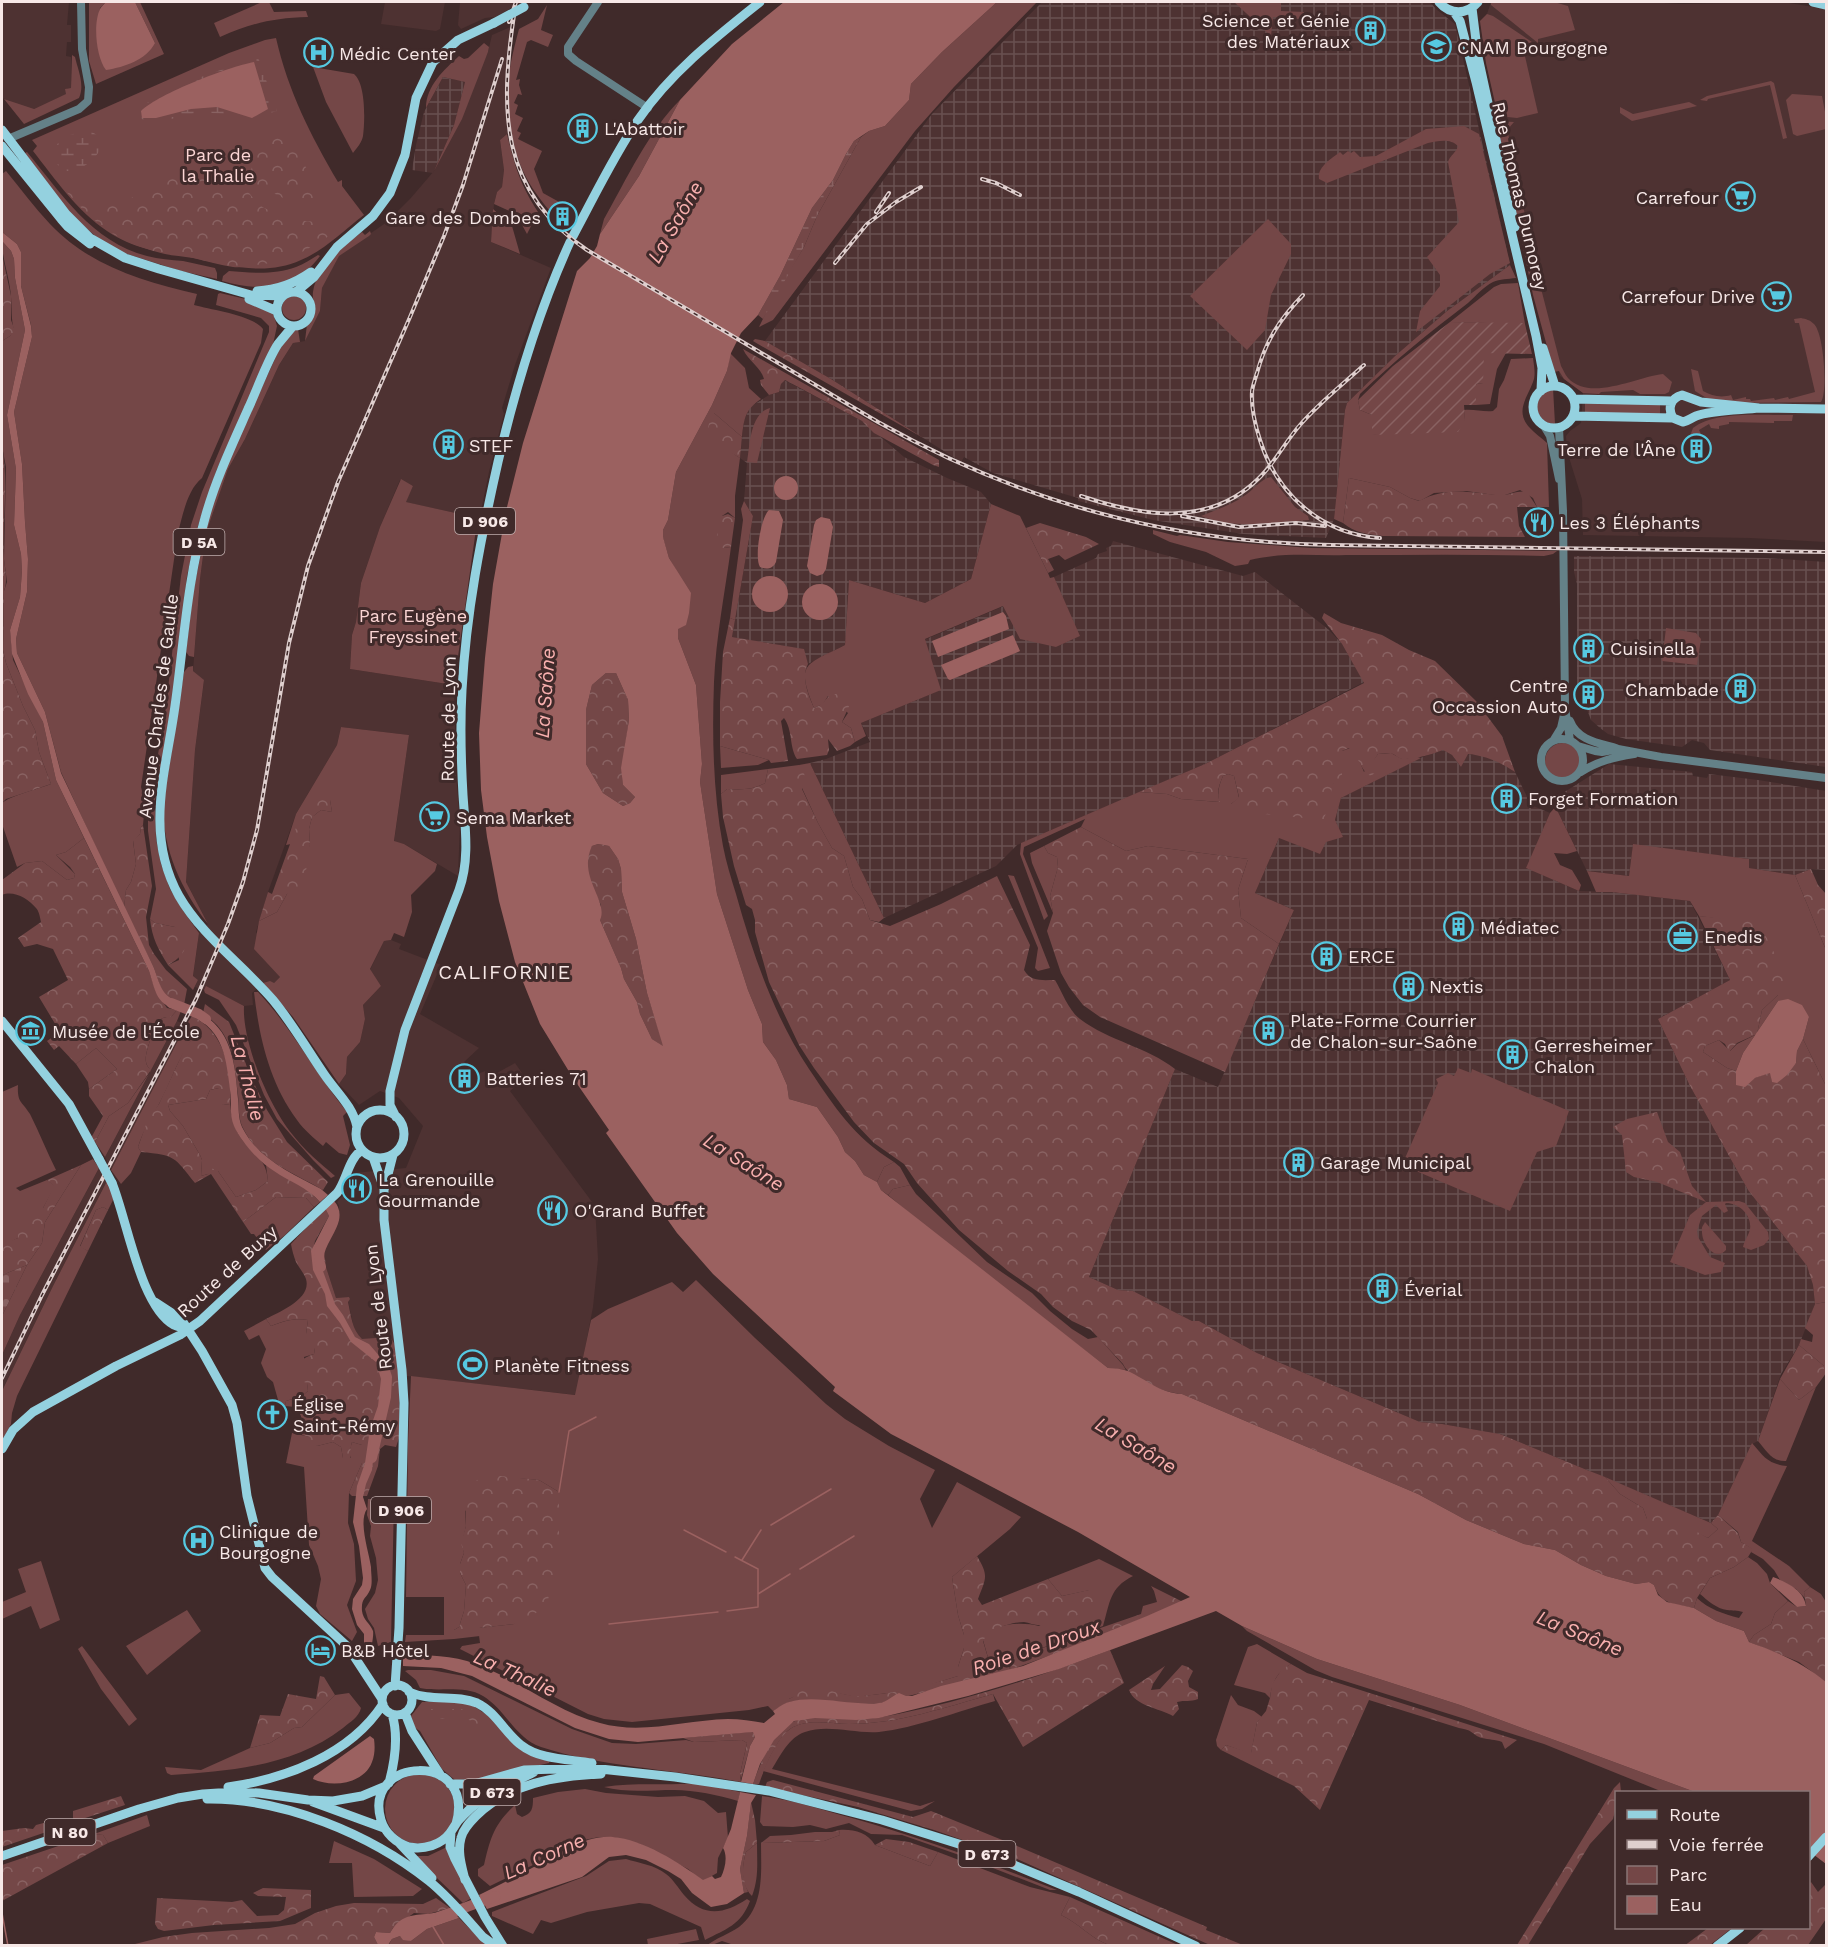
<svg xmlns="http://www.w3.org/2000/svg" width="1828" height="1947" font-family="'Work Sans',sans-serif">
  <defs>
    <pattern id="industrial-grid" width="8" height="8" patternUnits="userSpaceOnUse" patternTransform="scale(1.5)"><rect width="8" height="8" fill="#4e3232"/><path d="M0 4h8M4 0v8" fill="none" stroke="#685050"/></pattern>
    <pattern id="forest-crowns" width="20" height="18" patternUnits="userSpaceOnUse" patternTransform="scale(1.5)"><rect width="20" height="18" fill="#744747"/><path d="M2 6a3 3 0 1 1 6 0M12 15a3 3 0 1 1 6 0" fill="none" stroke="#896262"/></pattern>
    <pattern id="wetland-marsh" width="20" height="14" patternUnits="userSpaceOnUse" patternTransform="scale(1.5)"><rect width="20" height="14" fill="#744747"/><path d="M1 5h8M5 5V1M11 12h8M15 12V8" fill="none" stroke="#896262"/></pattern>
    <pattern id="cemetery-stones" width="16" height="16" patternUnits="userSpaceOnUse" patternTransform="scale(1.5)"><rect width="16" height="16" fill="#744747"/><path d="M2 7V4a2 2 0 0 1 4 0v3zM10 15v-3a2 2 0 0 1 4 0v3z" fill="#896262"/></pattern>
    <pattern id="garden-furrows" width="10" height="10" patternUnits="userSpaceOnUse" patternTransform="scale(1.5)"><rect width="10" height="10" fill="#744747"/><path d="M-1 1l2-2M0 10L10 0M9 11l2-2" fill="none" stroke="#896262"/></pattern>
  </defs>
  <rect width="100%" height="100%" fill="#402a2a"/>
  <path fill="#4e3232" d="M2 2H69L67 25H71V42H67L66 56 71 57V88L66 89 67 94 34 109H29L2 98Z
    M385 2H445L440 29 436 31 381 24Z
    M460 2H522L495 17 485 18 461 29 458 25Z
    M1491 2H1646L1682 4 1783 2 1826 9V542L1750 538 1583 535 1582 499 1567 451 1566 436 1570 431 1581 423 1583 393 1560 376 1519 204 1486 63 1480 21 1487 14Z
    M513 26 508 92 509 116 512 133 507 134 500 140 504 170 502 187 497 192 494 204 491 242 551 268 515 365 502 408 504 414 489 472 480 516 477 522 469 519V516L405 502 413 486 400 480 380 527 361 583 356 622 352 635 350 669 454 685 456 774 460 823 458 876 404 844 394 842 409 735 341 727 337 745 296 814 268 892 256 932 280 977 274 983H263L252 993 253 1005 244 1006 206 987 204 990 195 987 198 980 193 977 199 933 208 924 186 882 195 750 204 681 193 671 200 579 206 533 228 469 245 439 279 365 293 343 305 341 320 311 322 288 339 255 387 222 410 199 434 171 488 52 492 35Z
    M391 940 401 944 399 949 441 965 420 1014 479 1048 464 1062 477 1074 488 1070 497 1073 515 1063 524 1076 518 1084 510 1091 595 1206 598 1259 593 1307 576 1395 398 1375 365 1339H362L357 1335 353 1324 348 1301 350 1299 349 1297 336 1298 326 1267 324 1250 339 1219V1206L337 1202 349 1189 354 1173 406 1168 423 1126 399 1098 380 1091 359 1105 339 1084 346 1074 347 1057 360 1042 365 1019 363 1005 381 986 370 970 384 941Z
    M177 1021 186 1025 111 1170 105 1157Z
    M99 1168 107 1181 53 1286 2 1391V1355L20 1315Z"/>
  <path fill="url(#industrial-grid)" d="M1042 2H1430L1437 10 1455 24 1510 265 1447 311 1395 356 1347 403 1345 410 1334 519 1326 538 1243 534 1153 520 1078 501V498L993 473 964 457 961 462 831 379 765 341 932 114Z
    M443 77 465 82 454 125 434 171 433 173 412 170 416 145 424 112Z
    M784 380 862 421 904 457 947 478 981 492 991 504 971 579 925 603 849 580 845 645 808 664 803 649 732 637 753 516 744 501 747 463 740 458 744 420 750 407 769 395 779 392 781 384Z
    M1113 541 1243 576 1255 572 1328 629 1342 644 1364 682 1205 764 1017 845 996 866 884 918 810 763 826 759 870 742 861 723 940 690 924 640 1004 606 1056 647 1079 636 1054 577 1096 558 1098 554 1107 551 1106 548 1111 546Z
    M1574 556 1766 558 1826 562V767L1710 750 1704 743 1692 740 1682 747 1626 739 1608 734 1600 728 1591 720 1577 684V584L1574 572Z
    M1443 750 1452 755 1461 767 1467 754 1483 756 1501 762 1515 772 1531 805 1550 813 1527 868 1579 891 1611 892 1690 901 1730 980 1658 1019 1690 1086 1748 1190 1807 1266 1813 1285 1815 1304 1799 1345 1781 1374 1758 1441 1752 1444 1718 1515 1711 1523 1587 1470 1500 1434 1442 1424 1420 1422 1257 1353 1199 1321H1192L1133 1291 1118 1290 1089 1277 1175 1069 1218 1087 1294 910 1255 893 1279 838 1335 820 1341 798 1420 758Z
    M1609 764 1692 772 1693 776 1707 778 1709 774 1758 780 1826 791V870L1811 869 1795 875 1748 868 1749 859 1633 845 1629 876 1587 871 1558 812 1557 805 1563 793Z"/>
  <path fill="#744747" d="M89 2H106L100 8 97 41 155 43 135 2H140L164 54 96 84 89 61Z
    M262 2H269L274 12 306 11 308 17C273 18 252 23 220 37L214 23Z
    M997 2H1037L954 87 915 131 773 320 759 327 773 298 804 247 817 216 861 137 869 131 885 126 909 100 911 84 942 52Z
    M1234 2H1281V11L1304 12V19L1273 17 1271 36Z
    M1491 2H1554L1568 6 1575 30 1538 39V43L1491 5Z
    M547 5 541 30 553 35 548 47 531 40 527 42 516 80 520 79 519 85 522 95 518 94 514 103 518 105 515 114 523 118 517 131 521 133 518 139 542 151 534 169 543 193 561 203 552 214C541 200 530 187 523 171 511 146 505 102 509 74 511 59 515 44 519 29L538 19Z
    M1487 14 1493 16 1535 44 1528 46V50L1524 52 1538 113 1517 118 1498 116 1486 63 1480 21Z
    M276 38C288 91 311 136 338 182L342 180V186L364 215C344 230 325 250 301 260 266 276 230 266 194 258 161 251 137 251 107 231 77 211 55 179 33 151L37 146 32 140 229 53 265 40Z
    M484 43 489 47 488 52 462 119 434 171 454 125 465 82 443 77 426 108C426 86 444 70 459 56L464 59 468 58Z
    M72 55 75 57C78 70 85 85 79 98L24 124 4 99 34 109 66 94 65 89 71 88Z
    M313 67 354 74C366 84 365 121 363 136 362 142 357 148 353 153L326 102Z
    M1771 81 1774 83 1787 138 1783 139 1770 85 1708 99 1707 101 1700 100 1707 96Z
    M1792 94 1822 96 1826 117V129L1797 136 1793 134 1786 100Z
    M680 100 639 176 600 234 604 219C625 182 650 129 680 100Z
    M1689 102 1697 106 1632 121 1620 113V107L1633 114Z
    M1496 121 1514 122 1508 129V133L1537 273 1561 366C1563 369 1565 375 1568 378 1590 402 1636 377 1663 374L1672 382 1669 392 1665 394H1640L1633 390 1601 392 1599 394 1583 393 1564 379 1559 371 1554 372 1533 295 1509 180 1513 176 1509 159 1503 155Z
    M1464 126 1479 134 1510 263 1490 274 1416 332 1420 311 1440 286V275L1427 257 1459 222 1448 162C1450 155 1457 152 1458 146 1450 138 1438 141 1428 143L1327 183 1319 179C1317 167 1331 159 1340 152L1343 155 1348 151 1351 153 1354 151 1360 157 1376 156 1426 129Z
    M507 134C515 167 520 184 538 212L527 234 516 214 494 204 497 192 502 187 504 170 500 140Z
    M27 152C61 193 92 242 147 256 159 259 171 260 183 261 194 263 204 266 215 268L217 273V279L181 271 124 253 100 240 71 215 25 153Z
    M6 171C20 188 34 207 50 224 90 266 142 281 197 294L194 305C212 310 252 315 263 329L261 343 202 478C187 490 183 515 178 532L141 787 145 803 143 825 141 827 140 834 133 841 136 864 131 882 126 890 124 908 61 772 45 712 17 653 16 639 27 592 28 559 25 522 22 464 14 412 32 337 31 325 21 286V252L17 244 2 232V174Z
    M493 209 512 226 520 254 491 242Z
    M1268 219 1291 244V254L1271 295 1265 330 1247 350 1190 296Z
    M370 231 371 234 369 236 339 256 322 288 320 311 305 341 307 324 315 312C315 305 312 298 313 292 316 267 343 246 362 232L365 235Z
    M2 241 11 251 14 259 15 278 25 330 7 415 16 469 14 525 21 554 22 571 20 597 10 630 13 660 43 722 56 780 84 838 66 852 56 855 75 874 74 878 67 880 42 861 25 863 17 867 2 824V803C10 796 38 789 51 784L39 752 35 730 23 706 6 663 3 650 4 591 7 582 4 559 6 467 2 446V341L10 336 14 330C11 319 12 309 11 297 10 278 2 260 2 241Z
    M318 255 320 256C295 290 259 292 222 281L223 276 229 271C251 273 275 275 296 267 304 264 311 259 318 255Z
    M1510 265 1516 278C1508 279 1500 279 1493 282 1483 287 1476 296 1468 303 1430 332 1394 361 1360 394L1358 400 1360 410 1372 415V435L1465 420 1464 410C1474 409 1483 412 1493 411L1497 407 1499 389 1504 380 1511 359 1533 358C1534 366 1536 375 1533 382 1527 398 1515 411 1529 427 1534 433 1542 438 1547 443L1549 507H1537L1533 498 1520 490 1502 496 1466 491 1434 493 1420 501 1410 498 1390 487 1349 478 1343 523 1334 519 1345 410 1347 403 1395 356 1447 311Z
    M1518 283 1525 324 1450 322 1494 287 1501 284Z
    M220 293 250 300 273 313 277 326 272 349 217 469 198 526 187 576 173 703 155 800 156 839 161 864 170 889 184 912 199 933 193 976 198 980 193 990 168 965 179 960 175 927 155 923 150 919 156 889 148 831V815L166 706 181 576 191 525 202 492 269 332V326L261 318 216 305 218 294Z
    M282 308a12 12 0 1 1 24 0a12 12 0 1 1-24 0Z
    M1801 318C1806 319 1810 320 1814 324 1824 334 1828 392 1821 402L1737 403 1708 399 1695 391 1691 369 1698 371 1703 391C1712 396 1721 398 1731 395L1733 400 1746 397V399H1750L1751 401 1774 398 1775 400 1788 397 1789 399 1815 392 1799 323H1795L1794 319Z
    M298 329 300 342 293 343 279 365 245 439 228 469 206 533 200 579 194 657 189 656 186 652 193 593 209 513 237 441 282 344 294 330Z
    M730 353 745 368 749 388 761 399C745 410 744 418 742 437L714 413C718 438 718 444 740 458L735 496V518L728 512 722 516 723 548 731 547C725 592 716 637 714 682 712 736 713 792 723 846 726 862 731 878 736 894 753 955 774 1016 809 1069 836 1109 853 1136 894 1162L884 1167 877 1182 864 1175 855 1161 845 1152 838 1137 817 1107 789 1099 787 1085 776 1060 763 1042 762 1024 748 990 717 894 700 782 702 764 696 685 678 638 676 570 669 558 663 538V530L668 520 676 472 712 405 727 371Z
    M1483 353H1506L1497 369 1490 404 1476 405V384L1483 383Z
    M1553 388 1555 424C1543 424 1537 414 1535 403 1539 394 1544 391 1553 388Z
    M1585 402 1660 403V414L1585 413Z
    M770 408 757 463 747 462C750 445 750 413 770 408Z
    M1793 415 1792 421H1774V423L1729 422V424L1719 426V429L1711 428 1709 424 1699 430 1701 434H1696L1695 451 1689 450 1690 436 1693 428C1717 410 1763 416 1793 415Z
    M1271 477 1295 507 1308 516 1309 520C1272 522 1237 530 1201 516 1216 510 1231 505 1244 496 1253 491 1261 478 1271 477Z
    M401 479 413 486 406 502 469 516V519L477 522 454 685 350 669 352 635 356 622 361 583 380 527Z
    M744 501 753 516 735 620 730 618 743 520 741 509Z
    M991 504 1020 516 1048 573 1050 578 1054 577 1080 636 1056 647 1020 639 1003 606 925 639 941 690 861 723 866 736 855 742 851 728 842 722 848 713 828 696 823 704 814 708C795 662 806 665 845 645L849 580 925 603 971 579Z
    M1153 530 1177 536 1180 535 1228 542 1311 548 1557 551 1553 554 1544 556C1478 554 1412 555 1346 555 1313 556 1282 552 1250 560L1248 564 1235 566 1206 552 1170 542 1153 534Z
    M1666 628 1696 633 1701 639 1697 665 1662 661Z
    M193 666V671L204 680 195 750 186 882 208 924C181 889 163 850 163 806L184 672 188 667Z
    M341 727 409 735 394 841 404 844 437 864 435 871 411 895 412 912 404 937 394 933 391 940 384 941 370 969 381 986 363 1005 365 1019 360 1042 347 1057 346 1074 339 1084 293 1017 263 983 270 981 274 983 280 977 254 949 259 921 277 912 287 894 310 845 309 829 312 817 321 810 332 812 330 800 296 832 291 844 286 845 296 814 337 745Z
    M1545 761a18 18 0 1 1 36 0a18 18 0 1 1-36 0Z
    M720 746 769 760 758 765 721 768Z
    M1350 748 1356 753 1364 772 1378 754 1391 753 1400 758 1406 759 1414 756 1421 758 1341 798 1335 820 1343 837 1326 842 1320 854 1279 838 1255 893 1294 910 1279 944 1241 918 1238 890 1248 859 1148 846 1126 851 1081 827 1085 819 1024 847 1023 854 1048 916 1044 920 1020 854 1021 843 1139 792 1167 794 1181 799 1219 802C1217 793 1219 785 1223 776L1228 774 1234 776 1239 798 1231 804 1333 784 1342 767V751Z
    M810 763 884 918 879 922 870 920 862 899 853 887 844 856 832 848 818 823 802 788 799 765Z
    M768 769 765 783C754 790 740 790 727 789L721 794V775Z
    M1557 805 1558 812 1577 851 1567 854 1554 853 1560 865 1572 870 1581 885 1579 891 1526 868 1550 813Z
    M1633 844 1749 859V868L1795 875 1826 950V1086L1803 1039 1809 1017 1778 1001 1743 1053 1736 1071 1727 1068 1703 1052 1705 1046 1719 1040 1730 1051 1737 1044 1757 1034 1762 1010 1778 995 1721 919 1699 916 1690 901 1611 892H1596L1587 871 1629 876Z
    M1044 846 1048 853 1057 857 1058 867 1050 896 1053 913 1032 863 1030 853Z
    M1008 875 1014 876 1050 968 1038 971 1035 968 1038 948Z
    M206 986 244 1006C242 1042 269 1106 292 1134 304 1150 320 1163 335 1176L331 1178 313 1160 277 1119 264 1095 236 1025 219 1000 205 993 204 990Z
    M254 992H258C292 1028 315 1073 347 1112L343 1116 350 1145 347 1155 339 1153 326 1142 323 1146C314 1138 304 1130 297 1120 269 1082 259 1036 254 992Z
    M177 1010 181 1011 177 1021 105 1157 95 1142 109 1116 128 1103 151 1071C149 1068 146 1065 146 1062 144 1054 155 1024 161 1019 165 1017 166 1017 171 1017Z
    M186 1025 194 1037C178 1057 171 1082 159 1104 150 1119 143 1131 138 1147L141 1152 131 1173 121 1184 111 1170Z
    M96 1048 117 1069 89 1089 88 1082 76 1064Z
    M1458 1068 1471 1073 1472 1069 1569 1111 1556 1146 1537 1152 1510 1211 1402 1165 1438 1083 1436 1079 1448 1073 1454 1076Z
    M18 1085C17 1103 22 1101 30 1114 39 1132 47 1152 56 1170L16 1188 20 1191 47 1180 55 1186 43 1208 18 1238 2 1246V1092Z
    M219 1088 223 1105 230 1104C232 1118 234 1129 243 1141 255 1157 266 1158 268 1181L256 1190 236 1197 218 1171 201 1176 202 1160 200 1155 183 1126 170 1111 168 1105 206 1099 210 1090Z
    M93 1159 99 1168 20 1315 2 1355V1316L27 1265 42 1243 45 1222 81 1165Z
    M107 1181 114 1198 108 1210 103 1207 96 1210 80 1246 88 1251 17 1396 12 1413 11 1424 2 1441V1391L53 1286Z
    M910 1185 916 1194 987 1262 1032 1293 1050 1311 1072 1329 1088 1339 1098 1337 1123 1365 1126 1370 1108 1368 938 1237 888 1195 893 1189Z
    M276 1197 306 1198 314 1207 285 1235 266 1250 254 1234H251L243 1222Z
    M1739 1201 1745 1203 1768 1232 1769 1239 1764 1245 1751 1250 1743 1247C1744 1241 1749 1235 1750 1229 1752 1215 1739 1203 1726 1203L1725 1204 1728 1211 1724 1213 1716 1205 1702 1216 1697 1231 1698 1237 1710 1257 1725 1263 1721 1272 1705 1275 1670 1262 1690 1215 1706 1202Z
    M1705 1222 1726 1246V1250C1715 1262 1702 1244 1702 1232 1701 1227 1703 1226 1705 1222Z
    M696 1280 755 1338 826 1404 845 1419 889 1446 935 1470 920 1499 932 1528 957 1482 1021 1517 1010 1529 952 1577 958 1615 964 1635V1648L958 1667V1676L913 1690 856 1697 813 1688 789 1699V1702L773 1711 768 1706 749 1710 632 1722 604 1719 588 1714 460 1649 462 1646 480 1643 478 1628 514 1624 559 1492 539 1480 515 1478 465 1511 466 1526 462 1543 464 1553 460 1564V1573L466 1585 464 1611 459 1627 454 1630V1639L405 1642 406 1635H444V1597H406L408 1443 411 1376 575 1395 591 1320 608 1309 672 1282 683 1292Z
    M1826 1302V1373L1824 1376V1366L1799 1345 1801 1339 1812 1342 1813 1335 1805 1328 1815 1304Z
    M266 1319 271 1326C285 1321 294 1318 308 1320L306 1334 315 1348 314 1354 304 1357 308 1391 302 1396 286 1401 285 1406 280 1407 273 1382 267 1377 261 1363 266 1349 259 1335 249 1340 244 1331Z
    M1780 1379 1799 1400 1816 1387 1786 1461C1772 1462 1766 1450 1758 1441Z
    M292 1433 310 1437 317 1446 333 1442 341 1447 343 1458H351L349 1453 352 1442 362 1445V1463L349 1493 348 1523 354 1544 356 1581 347 1605 357 1632 352 1641 320 1614 316 1606 321 1579 318 1566 309 1545 304 1467 286 1463Z
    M1752 1443C1764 1457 1768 1464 1787 1466L1752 1541 1789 1566 1810 1587 1804 1592 1805 1598 1796 1589 1780 1580 1774 1570 1763 1559 1751 1552 1752 1549 1741 1542 1738 1532 1718 1515Z
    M1605 1477 1711 1523 1718 1529 1708 1538 1697 1533 1647 1519 1643 1508 1620 1494Z
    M368 1499H394L391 1642 378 1646 374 1628 368 1619 365 1609 375 1593 378 1580 376 1558 370 1536 371 1526 367 1515Z
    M1748 1557 1757 1563 1767 1574 1770 1583 1788 1601 1775 1613 1771 1624 1754 1635 1749 1642 1744 1631 1716 1621 1694 1608 1697 1598C1708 1609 1724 1614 1739 1618L1743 1612C1737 1610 1733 1611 1727 1610 1717 1609 1707 1600 1700 1594L1710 1578 1734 1567Z
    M1099 1559 1133 1576C1109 1588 1110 1603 1103 1626L1028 1653 1019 1652 1009 1662 1010 1670 993 1675 983 1640C993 1622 1022 1622 1039 1626L1090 1590 1062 1596 1048 1579Z
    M41 1561 60 1620 40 1629 31 1606 2 1619V1602L26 1592 18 1569Z
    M187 1610 201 1631 147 1675 126 1646Z
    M1242 1626 1317 1659 1460 1705 1695 1792H1663L1544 1744 1332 1677 1315 1670 1247 1631Z
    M1257 1644 1291 1664C1277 1672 1272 1682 1270 1698L1265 1693 1234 1685 1248 1647Z
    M82 1646 137 1719 129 1726 101 1689 78 1649Z
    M408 1670H431L464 1676 572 1729 612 1743 636 1744 686 1740 694 1742 742 1740 747 1743 740 1774 741 1782C674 1769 606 1768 541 1747 516 1739 505 1709 483 1696 465 1685 439 1692 420 1688L416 1680 405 1671Z
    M349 1693 361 1708C359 1717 350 1722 343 1728 294 1766 231 1771 171 1775L167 1773 165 1767 201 1770 250 1748 270 1743 294 1728 302 1727 335 1695Z
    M993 1694 995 1701C959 1711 915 1728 879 1732 855 1734 828 1724 805 1732 789 1737 780 1756 772 1769L920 1806 935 1801 922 1809 911 1811 763 1771C769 1759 778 1737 790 1729 807 1718 830 1724 849 1724 898 1724 946 1707 993 1694Z
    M1231 1695 1238 1705 1254 1711 1262 1717 1257 1722 1251 1754 1226 1745 1221 1750 1217 1746 1216 1740Z
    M422 1702H459L472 1705 493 1719 519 1748 550 1760 549 1763 480 1779 455 1780 442 1769 420 1731 415 1728 411 1716Z
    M385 1809a35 35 0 1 1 70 0a35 35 0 1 1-70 0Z
    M698 1783 740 1792 738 1801C718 1795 695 1790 674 1790 651 1790 625 1793 604 1787 634 1782 666 1786 698 1783Z
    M585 1789 606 1793 658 1797 685 1796 704 1801 718 1813 726 1812 728 1838 718 1858 717 1873 703 1881 688 1869 640 1844 613 1837H599L584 1840 490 1886 478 1876V1869L484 1865C490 1839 494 1824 515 1805L517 1814 522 1817C532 1813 533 1809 533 1798L558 1792Z
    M762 1796C793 1800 822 1810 852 1818 922 1838 989 1863 1057 1890H1050L962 1856 902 1835 871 1834 849 1823 826 1829 810 1825 793 1827 763 1826 760 1822Z
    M147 1815 150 1826 108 1843 103 1835 94 1834Z
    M839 1830C853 1829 867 1832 875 1845L930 1866 938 1852 1030 1887 1070 1897 1061 1915C1080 1924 1090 1938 1109 1945H734L722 1941 712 1945 706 1946C716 1938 729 1934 739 1927 765 1907 761 1871 761 1843L824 1841 840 1835Z
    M334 1841 374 1859 422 1889 413 1896 354 1897 352 1863H329Z
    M757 1843C757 1862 759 1878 752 1896 740 1884 742 1866 746 1852Z
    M447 1847 469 1894 470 1899 463 1903C447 1887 430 1872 414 1856H428Z
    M626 1859C639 1863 655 1865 666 1874 674 1880 678 1888 684 1895 704 1918 724 1914 747 1899L750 1901C741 1925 726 1929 705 1940L701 1927 650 1904 639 1903 587 1912 551 1923 541 1920 533 1934 492 1916V1912L586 1876 609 1861Z
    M459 1918 486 1945 388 1946 392 1939 400 1936 411 1941 427 1929Z
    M696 1929 699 1940 672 1945H648L647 1939Z"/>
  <path fill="url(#forest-crowns)" d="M277 129 285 133 324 197 301 201 283 198 254 183C248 167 253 169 256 155 257 149 257 141 258 135Z
    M176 170 218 179 232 171 257 203 264 208 296 220 326 223 332 234C304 252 290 261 256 265 249 266 241 268 233 267 220 265 207 261 193 258 182 256 171 256 161 253 110 240 91 220 57 181L64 177 90 204 116 206 141 193 165 175Z
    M2 254 11 296V320L15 331 10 336 2 341Z
    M755 339 765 341 831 379 925 439 758 344 753 341Z
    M743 349 939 460V467L933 465 874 433 862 421 785 380 781 384 779 392 769 395 761 385 760 380 764 379C761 367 748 361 743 349Z
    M712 405 714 413 742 437 740 458 721 447 717 438 708 429Z
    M2 446C9 483 2 521 4 559 5 571 8 579 4 591L3 650 6 663 23 706 35 730 39 752 51 784 6 799 2 803Z
    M1349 478 1390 487 1410 498 1419 501C1449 486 1469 493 1499 495 1509 496 1517 490 1527 492L1537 507H1517L1519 526 1525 537 1383 536C1367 534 1355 533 1343 523Z
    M728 514 735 518 731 547 723 548 716 542 719 521 722 516Z
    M1040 523 1086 537 1099 544 1065 560 1059 555 1048 559 1054 570 1048 573 1026 528Z
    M1324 613 1341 623 1382 635 1409 650 1435 661 1476 701 1502 736 1515 772C1500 762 1487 756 1468 754L1461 767 1452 755 1443 750C1430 755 1419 758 1406 759 1400 760 1397 756 1393 754 1388 752 1383 754 1378 754L1374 760 1376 772 1371 776C1359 770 1360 756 1349 748L1342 751V782L1333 784 1324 820 1246 812 1230 805 1239 797 1234 776 1228 774 1223 776C1219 785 1216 793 1220 802L1181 799 1167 794 1139 792 1205 764 1364 683 1342 644 1322 618Z
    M730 618 735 620 732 637 804 649 808 664C801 677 808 694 814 708 832 701 823 689 846 696L850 704 842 722 851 728 855 742 850 746 837 751 828 739 829 750 827 755 797 759C789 747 793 730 784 718L781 721 788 761 771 763 769 760 720 746V702L723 652Z
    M606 673H616L628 700 629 720 622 768 623 785 635 797 630 803 623 806 603 793 586 764V710L592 685Z
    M799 765C807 773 805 780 802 789L818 823 832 848 844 856 853 887 862 899 870 920 890 926 941 904 997 876 1030 945 1024 970C1031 982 1042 980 1055 980 1062 992 1069 1011 1080 1019 1109 1041 1147 1047 1175 1069L1089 1277 1118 1290 1133 1291 1192 1321H1199L1257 1353 1420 1422 1442 1424 1500 1434 1587 1470 1605 1477 1620 1494 1643 1508 1647 1519 1663 1513 1708 1538 1718 1529 1711 1523 1718 1515 1738 1533 1741 1542 1753 1549 1748 1557 1734 1567 1710 1578 1697 1598 1694 1608C1675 1604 1661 1605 1654 1585L1649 1582 1636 1584 1606 1576 1581 1565 1555 1550 1524 1544 1466 1520 1418 1494 1182 1394C1166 1393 1130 1380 1123 1364L1091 1330 1072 1321 1053 1307 1041 1294 1008 1271 959 1230 917 1183 904 1164 874 1143 854 1122 814 1068 799 1045 769 982 755 932V920L752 909 746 905 734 866 723 817 721 794 727 789C740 790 754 790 765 783L768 769Z
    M320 790 330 800 332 812 321 810 312 817 309 829 310 845 306 871 302 886 287 894 277 912 259 921 268 892 272 894 302 811Z
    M143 825 152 886 146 917 149 945 154 954 166 970 187 989 184 1005 171 1000 162 992 154 968 124 908 126 890 131 882 136 864 133 840 140 834 141 827Z
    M1081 827 1126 851 1148 846 1248 859 1238 890 1241 918 1279 944 1225 1072 1100 1017 1083 1005 1069 987 1061 973 1047 931 1053 913 1050 896 1058 867 1057 857 1048 853 1044 846Z
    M84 838 149 971 156 992 167 1008 177 1010 171 1017C166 1017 165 1017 161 1019 155 1024 144 1054 146 1062 146 1065 149 1068 151 1070L128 1103 109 1116 95 1142 91 1138 103 1116 89 1096V1089L117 1069 96 1048 76 1064 59 1046 54 1050 47 1041 60 1032 39 997 68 980 53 949 37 944 24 947 18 938 41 922C40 917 39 911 36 908 28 898 13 890 2 895V880L25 863 42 861 67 880 74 878 75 874 70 867 56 855 66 852Z
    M598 844 609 846 618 859 621 869 622 892 636 939 647 993 664 1047 652 1039 640 1014 637 1002 624 979 621 968 600 920 601 905 592 887 587 868V855L592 846Z
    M1811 869 1818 885 1826 894V950L1795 875Z
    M1699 916 1759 922 1787 979 1778 995 1762 1010 1757 1034 1737 1043 1729 1052 1725 1044 1719 1040 1705 1046 1703 1052 1727 1068 1736 1071V1085L1771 1072 1772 1082 1796 1063 1797 1051 1803 1039 1826 1086V1302L1815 1304 1813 1285 1807 1266 1748 1190 1690 1086 1658 1019 1730 980Z
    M150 919 155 923 175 927 186 935C189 949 180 959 168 965 158 949 152 938 150 919Z
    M205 1004 229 1022 252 1079 267 1110 287 1142 328 1182 323 1190C294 1173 257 1160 242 1126 238 1116 239 1105 238 1094 235 1071 234 1044 217 1025 213 1021 208 1017 203 1013Z
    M192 1016C225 1032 232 1071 230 1104L223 1105 217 1099 219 1092V1088L210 1090 206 1099 168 1105 170 1111 183 1126 200 1155 202 1160 201 1176 208 1174 211 1168 218 1171 236 1197 256 1190 268 1181 266 1165 307 1189 320 1202 314 1207 306 1198 276 1197 243 1222 211 1174 195 1183C174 1157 176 1155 141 1152L138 1147 148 1119 159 1104 185 1048 194 1037 186 1025Z
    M1657 1112 1668 1142 1680 1152 1692 1186 1706 1202 1657 1182 1634 1177 1626 1172 1622 1135 1613 1127 1627 1119Z
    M894 1162 900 1167 910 1185 893 1189 888 1195 881 1190 877 1182 884 1167Z
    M81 1165 45 1222 42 1243 27 1265 2 1275V1244L18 1238C18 1223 26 1207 43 1208L54 1186 47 1180Z
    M103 1207 108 1210 88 1251 80 1247 96 1210Z
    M325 1208 329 1216 315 1241 312 1255 324 1250 326 1267 336 1298 349 1297 350 1299 348 1302C351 1315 352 1330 362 1339L390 1337 396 1346 399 1385 400 1435 396 1447 385 1445 380 1449 378 1466 367 1496H352L349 1493 362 1463V1445L352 1442C349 1452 351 1458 351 1468H349L343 1458 341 1447 333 1442 317 1446 308 1443 309 1437 302 1435 301 1416 296 1407 285 1406 286 1401 302 1396 308 1391 307 1383 301 1381C297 1365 297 1360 314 1354L315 1348 303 1349 299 1342 306 1334 308 1320C294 1318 284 1321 271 1326L266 1319C279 1312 312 1299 306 1279 304 1273 299 1268 296 1262 294 1257 292 1250 291 1244Z
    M1799 1345 1824 1366V1376L1816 1387 1799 1400 1780 1379Z
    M490 1475 539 1480 559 1492V1549L548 1600 536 1613 514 1624 479 1628 480 1636 454 1639V1630L459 1627 464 1611 466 1585 460 1573V1564L464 1553 461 1543 466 1526 465 1497 470 1483Z
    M977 1556C989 1576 986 1578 978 1599L982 1605 1048 1579 1062 1596 1089 1590H1096L1100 1597C1085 1615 1065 1622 1042 1625 1036 1626 1030 1623 1024 1622 1010 1622 989 1629 983 1641L993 1675 880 1703 858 1704 815 1700 789 1702V1699C794 1697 799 1691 804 1689 818 1684 843 1697 859 1696 893 1694 925 1686 958 1676V1667L964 1648V1635L958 1615 952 1577Z
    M1151 1586 1183 1602 1062 1651 1010 1670 1011 1655 1019 1652 1028 1653 1141 1614 1143 1606 1157 1602 1154 1591Z
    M1810 1587 1821 1594 1826 1602V1682L1799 1662 1749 1642 1754 1635 1771 1624 1775 1613 1788 1601 1797 1607 1806 1606 1804 1592Z
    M1110 1650 1124 1683 1023 1747 993 1694C946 1707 898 1724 849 1724 830 1724 808 1718 790 1729 777 1738 764 1769 759 1784H753C760 1764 773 1729 795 1721 818 1712 856 1722 882 1717 959 1703 1036 1678 1110 1650Z
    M1291 1664 1307 1673 1517 1740 1505 1749 1502 1742C1495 1739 1489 1740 1482 1738 1472 1735 1474 1730 1459 1728L1369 1700 1320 1810 1294 1786 1221 1750 1226 1745 1251 1753 1257 1722 1266 1711 1270 1698 1272 1684 1282 1669Z
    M1182 1665 1188 1667 1193 1671 1188 1681 1189 1687 1198 1692V1699C1190 1702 1185 1700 1177 1702L1179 1709 1173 1716C1159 1708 1135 1706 1129 1690L1165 1666 1153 1684 1151 1690 1160 1689Z
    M320 1676 324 1677 335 1695 302 1727 294 1728 270 1743 250 1748 260 1715 280 1716 288 1694 316 1699Z
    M426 1709H461L470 1712 474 1717 488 1730 485 1732C462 1710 458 1720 430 1719L425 1714Z
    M750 1732H754L756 1735 750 1746 741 1779 740 1774 747 1743 742 1740 694 1742 683 1738Z
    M773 1780 913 1817 931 1811 1017 1846 1207 1927 1206 1930 1243 1945H1210L1017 1859 934 1830 858 1807 765 1787 767 1782Z
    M1620 1782 1621 1792H1616V1807L1613 1819 1590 1844 1528 1945H1517L1614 1788Z
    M121 1796 125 1805 73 1822V1811Z
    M751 1802 755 1820 757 1843 746 1852C742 1866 742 1878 748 1892L744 1893 740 1869 747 1836Z
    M55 1820 61 1827 2 1847V1831L24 1828 33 1829 36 1825Z
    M839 1830 840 1835 824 1841 761 1843 770 1836 791 1835 815 1832H832Z
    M94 1834 103 1835 108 1843 2 1901V1865Z
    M886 1839 909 1842 938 1852 930 1866 875 1845Z
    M1811 1882 1818 1892 1826 1884V1919L1808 1945H1746L1765 1928H1808L1809 1884Z
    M263 1888 311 1890V1908L280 1921 214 1925 164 1931 158 1929 155 1924 157 1898 232 1902 242 1900 257 1916 278 1915 284 1910 286 1897 258 1896 253 1893Z
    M1070 1897 1178 1945H1109C1090 1938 1080 1924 1061 1915Z
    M436 1898 450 1908 428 1914 414 1913 393 1928 390 1933 376 1932 374 1937 378 1945 135 1944 163 1937 192 1933 269 1928 295 1924 315 1913 336 1906 354 1903 423 1904Z
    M1708 1928H1732L1710 1945 1684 1946Z"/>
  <path fill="url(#wetland-marsh)" d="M257 57 259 60 277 111 252 118 268 109 254 62 224 70 147 106 143 105 190 81Z
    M217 107 247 117C231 115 216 112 199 113 179 114 159 128 140 118L137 110 141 111V114L156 118 191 109Z
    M89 131C119 141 86 172 68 171 55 171 51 150 59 142 67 134 79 132 89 131Z
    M861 137 817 216 804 247 763 319 758 315 780 276 812 208 833 180 846 154 854 141Z"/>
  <path fill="url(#cemetery-stones)" d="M27 1265 2 1316V1275Z"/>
  <path fill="url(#garden-furrows)" d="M1450 322 1523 323 1525 324 1532 354 1484 353 1483 383 1476 384V405H1464L1465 420 1458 432 1372 435V415L1360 410 1358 400 1393 366Z"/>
  <path fill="#9b6160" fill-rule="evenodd" d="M106 2H135L155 43C146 60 125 67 106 70 96 57 93 24 100 9 101 7 105 3 106 2Z
    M784 2H997L942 52 911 84 909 100 885 126 869 131 854 141 846 154 833 180 812 208 780 276 758 315 741 333 731 353 727 371 712 405 676 472 668 520 663 530V537L669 558 691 593 689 613 686 625 678 629V638L696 685 702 764 700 782 717 894 748 990 762 1024 763 1042 776 1060 787 1085 789 1099 817 1107 838 1137 845 1152 855 1161 864 1175 877 1182 881 1190 1108 1368C1115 1368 1122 1369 1128 1371 1147 1380 1160 1393 1182 1394L1418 1494 1466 1520 1524 1544 1555 1550 1581 1565 1606 1576 1636 1584 1649 1582 1654 1585 1658 1595 1667 1602 1694 1608 1716 1621 1744 1631 1749 1642C1777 1652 1803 1663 1826 1682V1864L1809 1851 1808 1792H1695L1460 1705 1317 1659 1242 1626 1216 1611 1059 1669 968 1696 879 1718 856 1720 815 1718 794 1721 774 1740 760 1764 753 1784 741 1782 750 1746 755 1737 753 1732 638 1742 609 1739 575 1728 472 1676 441 1668 403 1666V1655C428 1655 452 1655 476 1664 517 1679 557 1712 600 1723 642 1735 685 1720 728 1719 740 1719 752 1721 764 1723L775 1714 773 1711C778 1708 784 1703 789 1702 816 1694 850 1706 879 1703 887 1702 892 1696 899 1693L906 1696H912L941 1686 1023 1666 1147 1616 1190 1597 1078 1532 891 1434 833 1391 835 1387 713 1274 677 1233 606 1133 609 1130 573 1078 540 1024 515 962 499 901 487 837 481 790 479 733 485 658 493 584 506 511 523 443 577 271 590 258 597 246 600 234 639 176 680 100 732 44ZM606 673H616L628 700 629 720 621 768 623 785 635 797 630 803 623 806 603 793 586 764V710L592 685ZM598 844 609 846 618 859 621 869 622 892 636 939 647 993 663 1046 652 1039 640 1014 637 1002 624 979 621 968 600 920C609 901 577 877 592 846Z
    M254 62 268 109 252 118 217 107 191 109 156 118H142L141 111C160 93 228 67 254 62Z
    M2 232 17 244 21 252V286L31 326 32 337 14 412 22 464 25 522 28 559 27 592 16 639 17 653 45 712 61 773 154 968C162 990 161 995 184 1005L181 1011C156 1005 156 993 149 971L56 780 43 722 28 694 12 654 10 630 20 597 22 571 21 554 14 525 16 469 7 415 25 330 15 278 14 259 11 251 2 241Z
    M774 488a12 12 0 1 1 24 0a12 12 0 1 1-24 0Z
    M769 510 779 511 783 520 776 562C773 569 766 570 760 567 754 558 761 517 769 510Z
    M821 517 830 519 833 527 826 569 823 574 817 576 810 573 807 566 814 525 816 520Z
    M752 594a18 18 0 1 1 36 0a18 18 0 1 1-36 0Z
    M802 602a18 18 0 1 1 36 0a18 18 0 1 1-36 0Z
    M1003 612 1006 616 1009 629 938 657 932 641Z
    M1013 635 1020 651 1018 652 950 680 948 679 941 665Z
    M1788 999 1802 1005 1809 1017 1803 1039 1797 1051 1796 1063 1787 1075 1777 1083 1772 1082 1770 1073 1755 1078 1745 1087 1736 1085V1071L1743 1053 1778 1001Z
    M194 1010C232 1026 235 1063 238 1099 239 1108 238 1118 242 1127 258 1159 291 1173 321 1189L328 1195 320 1202C307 1187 290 1182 274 1171 260 1163 241 1142 234 1126 229 1114 232 1102 230 1090 226 1059 224 1031 192 1016Z
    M331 1202 337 1212 320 1249V1263L335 1304 343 1315 355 1337 369 1344 382 1359 386 1372 385 1406 376 1433 372 1470 366 1484 363 1497 367 1509C358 1521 369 1552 371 1567 371 1574 373 1584 370 1590 366 1599 361 1598 362 1611 363 1620 370 1623 373 1631 374 1635 371 1653 368 1657L364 1650V1634L357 1625 352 1609 353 1599 362 1585 363 1578 359 1546 353 1522 357 1486 365 1463 370 1429 378 1406 381 1379 376 1362 351 1342 340 1323 327 1306 325 1294 313 1270 311 1251 329 1216 325 1208Z
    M1773 1577C1786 1582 1804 1590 1806 1606L1797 1607 1770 1583Z
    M370 1736 374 1739C375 1746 375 1755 372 1762 364 1784 332 1788 313 1779L314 1776Z
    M740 1792 756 1795 751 1803 747 1836 740 1869 744 1893 727 1904 711 1907 692 1893 681 1879 668 1871 646 1860 626 1855 609 1857 582 1877 487 1909 479 1895C497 1886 515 1877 532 1868 557 1855 584 1835 613 1837 642 1839 680 1863 703 1880L712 1876 715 1879 721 1877C725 1869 728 1856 723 1848L731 1829Z
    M450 1908 459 1918 427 1929 411 1941 403 1940 400 1936 392 1939 388 1945H378L374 1937 376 1932 390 1933C399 1917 409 1915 426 1914 434 1914 442 1910 450 1908Z"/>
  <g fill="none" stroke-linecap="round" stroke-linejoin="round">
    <path stroke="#9b6160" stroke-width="1.5" d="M559 1492 569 1431 596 1417
      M771 1525 831 1489
      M684 1530 726 1552
      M742 1560 761 1530
      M800 1569 854 1536
      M758 1594 790 1574
      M727 1611 758 1607V1569L735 1557
      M609 1624 718 1612
      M2 1913 8 1946
      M432 1925 444 1945"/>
    <path stroke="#9b6160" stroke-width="10" d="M171 1003 199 1014 206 1019
      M321 1267C320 1264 319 1261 319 1257 318 1240 345 1220 330 1204
      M372 1458 386 1397 387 1377 382 1362
      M440 1917 496 1896"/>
    <path stroke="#648188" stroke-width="8" d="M598 2 568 47V54L576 61 648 108
      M8 139 79 109 88 101 89 87 82 49 81 2
      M1544 426 1550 436 1559 479
      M1559 428 1563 511 1565 708 1570 740
      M1570 721C1577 740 1598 743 1616 748
      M1541 760a21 21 0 1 1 42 0a21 21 0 1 1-42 0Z
      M1553 741 1561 728 1564 715
      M1578 746 1595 751 1602 752 1618 749 1661 757 1826 778
      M1581 772C1598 761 1615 757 1634 754"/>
    <path stroke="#94d1df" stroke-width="9" d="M1439 2C1450 15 1467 15 1478 2
      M1813 2 1826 5
      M1472 8 1478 57 1515 227
      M1454 12 1460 21 1476 82 1536 336 1542 368 1541 391
      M2 130 66 214 90 238 125 258 159 269 251 295 282 296
      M2 146 61 219 68 227 90 244
      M573 236C594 197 613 157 638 120 670 73 716 37 760 2
      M257 291C278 290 294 284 311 272
      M277 309a17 17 0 1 1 34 0a17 17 0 1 1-34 0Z
      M296 292 314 277 337 247 373 216 390 193 405 155 416 98 433 62 458 40 494 23
      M249 299 277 311
      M293 326C288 332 283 338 278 344 267 361 257 390 248 409 232 445 215 481 205 518 187 580 184 643 175 706 166 772 144 833 179 896 202 936 243 965 273 1000 292 1023 307 1049 324 1074 336 1092 353 1106 357 1127
      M1543 348 1555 386
      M1533 407a21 21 0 1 1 42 0a21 21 0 1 1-42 0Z
      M1574 399 1672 401
      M1759 408C1742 410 1711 410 1696 416 1691 418 1688 421 1683 422L1673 418C1667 408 1671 398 1682 395L1701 402 1759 408 1826 409
      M1574 416 1673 418
      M2 1021 69 1104 99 1159
      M356 1134a24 24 0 1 1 48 0a24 24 0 1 1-48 0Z
      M396 1117 390 1105V1091L405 1030 459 890C470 860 465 826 463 795 461 760 460 725 462 690 466 613 481 537 498 462 516 386 538 312 570 242
      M393 1155 384 1190V1220L402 1370 404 1403 399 1628 395 1686
      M373 1157 384 1189
      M112 1183C127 1219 140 1306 174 1325 178 1327 184 1328 188 1330
      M155 1302 181 1319 202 1351 232 1405 237 1423 247 1496 265 1568 272 1577 348 1647 382 1699
      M2 1449 13 1430 33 1412 116 1366 180 1335 200 1321 337 1193C347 1180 348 1159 362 1150
      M382 1700a15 15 0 1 1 30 0a15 15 0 1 1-30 0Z
      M409 1692C431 1702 456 1694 477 1703 496 1712 505 1733 521 1745 540 1760 569 1759 592 1763
      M405 1713 412 1731 441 1776
      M389 1783C395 1761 399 1737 392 1714
      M450 1784H474L524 1770 591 1768 675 1777 769 1791 882 1820 978 1850 1079 1892 1196 1946
      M228 1787C285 1779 350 1755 383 1704
      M207 1799C283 1798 370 1834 429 1881 449 1897 466 1918 483 1937L494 1945
      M313 1802 384 1828
      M456 1824C477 1751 362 1756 381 1820 385 1833 396 1843 409 1847 424 1850 441 1845 450 1833 453 1829 455 1825 458 1821 466 1812 475 1804 485 1797 500 1786 518 1781 534 1772
      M451 1832 450 1847 455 1859 485 1917 503 1946
      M400 1844 432 1878
      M2 1856 139 1809 178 1798 203 1794 234 1792 259 1793 308 1800 333 1801 362 1796 386 1786
      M1808 1857 1826 1837
      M465 1880C462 1867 457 1852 461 1838 463 1829 470 1822 476 1816 510 1783 556 1776 601 1774
      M1717 1946 1740 1928"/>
    <defs>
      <path id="rail" d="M514 15C500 109 499 191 587 250L878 422C1021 502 1167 542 1331 545L1826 552
        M509 22 516 2
        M982 179 996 183 1020 195
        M876 212 889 193
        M835 263 867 224 896 202 921 187
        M1303 295C1280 319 1266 340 1257 373 1255 379 1253 385 1252 391 1251 407 1255 425 1260 440 1277 495 1322 534 1380 538
        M1081 496C1140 516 1208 528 1258 479 1275 463 1285 442 1300 425 1318 404 1343 384 1364 365
        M1182 516 1239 527 1296 523 1325 526
        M2 1378 42 1295 196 999 228 924 243 882 257 830 289 643 308 566 338 482 410 317 444 236 463 185 502 59"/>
    </defs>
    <use href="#rail" stroke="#dfcfce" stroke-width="4"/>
    <use href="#rail" stroke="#402a2a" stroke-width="1.5" stroke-dasharray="4.5" stroke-linecap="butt"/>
    <path stroke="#94d1df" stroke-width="9" d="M494 23 524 7
      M99 1159 112 1183"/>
  </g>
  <defs>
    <symbol id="building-ring" viewBox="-11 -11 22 22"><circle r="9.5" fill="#402a2a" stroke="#56c9e1" stroke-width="1.5"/><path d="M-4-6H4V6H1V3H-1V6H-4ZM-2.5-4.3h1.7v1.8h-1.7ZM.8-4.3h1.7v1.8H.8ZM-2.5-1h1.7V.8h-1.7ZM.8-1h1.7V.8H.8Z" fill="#56c9e1"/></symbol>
    <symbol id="university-ring" viewBox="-11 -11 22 22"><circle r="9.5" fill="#402a2a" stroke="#56c9e1" stroke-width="1.5"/><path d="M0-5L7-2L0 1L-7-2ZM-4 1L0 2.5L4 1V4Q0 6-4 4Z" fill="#56c9e1"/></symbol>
    <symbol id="hospital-ring" viewBox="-11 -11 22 22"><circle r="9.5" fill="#402a2a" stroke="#56c9e1" stroke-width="1.5"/><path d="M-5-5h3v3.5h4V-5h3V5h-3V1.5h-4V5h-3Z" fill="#56c9e1"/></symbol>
    <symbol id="supermarket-ring" viewBox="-11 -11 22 22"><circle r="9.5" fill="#402a2a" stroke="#56c9e1" stroke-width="1.5"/><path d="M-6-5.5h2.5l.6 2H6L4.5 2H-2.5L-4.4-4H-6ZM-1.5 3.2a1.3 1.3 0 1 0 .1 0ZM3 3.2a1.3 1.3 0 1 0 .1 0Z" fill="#56c9e1"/></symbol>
    <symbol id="restaurant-ring" viewBox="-11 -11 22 22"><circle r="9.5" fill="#402a2a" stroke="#56c9e1" stroke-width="1.5"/><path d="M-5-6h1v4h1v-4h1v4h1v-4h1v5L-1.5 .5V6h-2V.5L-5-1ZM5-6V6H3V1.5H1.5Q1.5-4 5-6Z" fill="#56c9e1"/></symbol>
    <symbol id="office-ring" viewBox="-11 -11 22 22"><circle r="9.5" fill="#402a2a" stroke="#56c9e1" stroke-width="1.5"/><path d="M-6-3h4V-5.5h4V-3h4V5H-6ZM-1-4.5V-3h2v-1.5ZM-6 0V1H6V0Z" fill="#56c9e1"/></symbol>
    <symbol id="museum-ring" viewBox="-11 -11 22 22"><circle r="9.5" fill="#402a2a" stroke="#56c9e1" stroke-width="1.5"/><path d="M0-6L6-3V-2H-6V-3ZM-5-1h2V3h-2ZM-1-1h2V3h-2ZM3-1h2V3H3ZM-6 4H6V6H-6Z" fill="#56c9e1"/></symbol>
    <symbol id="stadium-ring" viewBox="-11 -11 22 22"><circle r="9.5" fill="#402a2a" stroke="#56c9e1" stroke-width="1.5"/><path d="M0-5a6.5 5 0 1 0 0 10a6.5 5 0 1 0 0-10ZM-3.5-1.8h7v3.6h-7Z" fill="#56c9e1"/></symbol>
    <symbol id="church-ring" viewBox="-11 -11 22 22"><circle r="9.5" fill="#402a2a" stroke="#56c9e1" stroke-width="1.5"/><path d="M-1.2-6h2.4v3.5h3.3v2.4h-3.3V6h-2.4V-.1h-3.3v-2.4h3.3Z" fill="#56c9e1"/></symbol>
    <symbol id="hotel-ring" viewBox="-11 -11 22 22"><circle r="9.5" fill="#402a2a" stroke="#56c9e1" stroke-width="1.5"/><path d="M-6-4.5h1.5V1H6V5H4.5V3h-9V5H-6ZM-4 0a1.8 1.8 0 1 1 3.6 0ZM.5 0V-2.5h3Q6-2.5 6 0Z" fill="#56c9e1"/></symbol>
  </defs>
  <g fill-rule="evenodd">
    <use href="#building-ring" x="1354" y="14" width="33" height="33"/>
    <use href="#university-ring" x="1420" y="30" width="33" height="33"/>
    <use href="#hospital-ring" x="302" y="36" width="33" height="33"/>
    <use href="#building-ring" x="566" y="112" width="33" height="33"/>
    <use href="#supermarket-ring" x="1724" y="180" width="33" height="33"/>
    <use href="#building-ring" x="546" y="200" width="33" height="33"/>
    <use href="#supermarket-ring" x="1760" y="280" width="33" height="33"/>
    <use href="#building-ring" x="432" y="428" width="33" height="33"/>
    <use href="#building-ring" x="1680" y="432" width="33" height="33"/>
    <use href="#restaurant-ring" x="1522" y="506" width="33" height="33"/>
    <use href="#building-ring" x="1572" y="632" width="33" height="33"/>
    <use href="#building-ring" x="1724" y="672" width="33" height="33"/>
    <use href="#building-ring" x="1572" y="678" width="33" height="33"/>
    <use href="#building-ring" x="1490" y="782" width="33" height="33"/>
    <use href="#supermarket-ring" x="418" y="800" width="33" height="33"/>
    <use href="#building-ring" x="1442" y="910" width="33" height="33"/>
    <use href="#office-ring" x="1666" y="920" width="33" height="33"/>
    <use href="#building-ring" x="1310" y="940" width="33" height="33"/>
    <use href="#building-ring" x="1392" y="970" width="33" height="33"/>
    <use href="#building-ring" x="1252" y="1014" width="33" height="33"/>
    <use href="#museum-ring" x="14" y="1014" width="33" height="33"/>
    <use href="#building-ring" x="1496" y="1038" width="33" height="33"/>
    <use href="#building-ring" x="448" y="1062" width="33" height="33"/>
    <use href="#building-ring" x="1282" y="1146" width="33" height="33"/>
    <use href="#restaurant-ring" x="340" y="1172" width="33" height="33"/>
    <use href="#restaurant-ring" x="536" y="1194" width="33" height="33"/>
    <use href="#building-ring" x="1366" y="1272" width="33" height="33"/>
    <use href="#stadium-ring" x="456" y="1348" width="33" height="33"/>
    <use href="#church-ring" x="256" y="1398" width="33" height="33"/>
    <use href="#hospital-ring" x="182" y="1524" width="33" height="33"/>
    <use href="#hotel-ring" x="304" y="1634" width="33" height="33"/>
  </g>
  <g text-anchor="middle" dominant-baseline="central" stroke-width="6" stroke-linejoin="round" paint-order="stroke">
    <g fill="#402a2a" stroke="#c0afae" stroke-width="1.5">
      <rect x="455" y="508" width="60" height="26" rx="4.5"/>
      <rect x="173.5" y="529" width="51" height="26" rx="4.5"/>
      <rect x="371" y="1497" width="60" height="26" rx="4.5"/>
      <rect x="463.5" y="1779" width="57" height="26" rx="4.5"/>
      <rect x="44.5" y="1819" width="51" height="26" rx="4.5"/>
      <rect x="958.5" y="1841" width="57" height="26" rx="4.5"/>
    </g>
    <g font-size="16" font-weight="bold" fill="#f7e8e7">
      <text x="485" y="521">D 906</text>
      <text x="199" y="542">D 5A</text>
      <text x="401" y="1510">D 906</text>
      <text x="492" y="1792">D 673</text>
      <text x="70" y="1832">N 80</text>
      <text x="987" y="1854">D 673</text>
    </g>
    <g font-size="18" fill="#f7e8e7" stroke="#402a2a" text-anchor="start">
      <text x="1350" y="20" text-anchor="end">Science et Génie<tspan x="1350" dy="21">des Matériaux</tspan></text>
      <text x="1457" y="47">CNAM Bourgogne</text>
      <text x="339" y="53">Médic Center</text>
      <text x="604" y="128">L'Abattoir</text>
      <text x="1719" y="197" text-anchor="end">Carrefour</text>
      <text x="541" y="217" text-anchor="end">Gare des Dombes</text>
      <text x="1755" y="296" text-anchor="end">Carrefour Drive</text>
      <text x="469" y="445">STEF</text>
      <text x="1676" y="449" text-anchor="end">Terre de l'Âne</text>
      <text x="1559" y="522">Les 3 Éléphants</text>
      <text x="1610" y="648">Cuisinella</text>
      <text x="1568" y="685" text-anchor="end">Centre<tspan x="1568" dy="21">Occassion Auto</tspan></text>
      <text x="1719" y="689" text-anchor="end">Chambade</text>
      <text x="1528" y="798">Forget Formation</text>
      <text x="456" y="817">Sema Market</text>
      <text x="1480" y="927">Médiatec</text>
      <text x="1704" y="936">Enedis</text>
      <text x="1348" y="956">ERCE</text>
      <text x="1429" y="986">Nextis</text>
      <text x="1290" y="1020">Plate-Forme Courrier<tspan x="1290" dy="21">de Chalon-sur-Saône</tspan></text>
      <text x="52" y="1031">Musée de l'École</text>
      <text x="1534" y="1045">Gerresheimer<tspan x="1534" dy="21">Chalon</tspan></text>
      <text x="486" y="1078">Batteries 71</text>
      <text x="1320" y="1162">Garage Municipal</text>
      <text x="378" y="1179">La Grenouille<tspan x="378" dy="21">Gourmande</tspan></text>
      <text x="574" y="1210">O'Grand Buffet</text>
      <text x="1404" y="1289">Éverial</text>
      <text x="494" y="1365">Planète Fitness</text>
      <text x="293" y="1404">Église<tspan x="293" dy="21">Saint-Rémy</tspan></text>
      <text x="219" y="1531">Clinique de<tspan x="219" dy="21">Bourgogne</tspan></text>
      <text x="341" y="1650">B&amp;B Hôtel</text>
    </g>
    <g font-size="18" fill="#fbd5d4" stroke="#402a2a">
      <text x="218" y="154">Parc de<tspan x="218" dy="21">la Thalie</tspan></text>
      <text x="413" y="615">Parc Eugène<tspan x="413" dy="21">Freyssinet</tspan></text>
    </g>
    <g font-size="18" fill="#f7e8e7" stroke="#402a2a">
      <text transform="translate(1520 196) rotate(77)">Rue Thomas Dumorey</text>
      <text transform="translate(158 706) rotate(-83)">Avenue Charles de Gaulle</text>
      <text transform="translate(448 719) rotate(-89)">Route de Lyon</text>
      <text transform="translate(227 1271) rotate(-42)">Route de Buxy</text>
      <text transform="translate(378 1307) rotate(-97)">Route de Lyon</text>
    </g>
    <g font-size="20" font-style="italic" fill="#f9b0af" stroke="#402a2a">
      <text transform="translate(675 222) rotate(-60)">La Saône</text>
      <text transform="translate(545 693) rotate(-86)">La Saône</text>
      <text transform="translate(248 1078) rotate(76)">La Thalie</text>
      <text transform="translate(744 1162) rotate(32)">La Saône</text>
      <text transform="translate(1136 1445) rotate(31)">La Saône</text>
      <text transform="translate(1580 1633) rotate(22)">La Saône</text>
      <text transform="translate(1036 1647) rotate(-19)">Roie de Droux</text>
      <text transform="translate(515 1673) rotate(24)">La Thalie</text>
      <text transform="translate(544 1856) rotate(-24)">La Corne</text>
    </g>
    <g font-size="20" letter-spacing="1.5" fill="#f7e8e7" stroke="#402a2a">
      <text x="505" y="972">CALIFORNIE</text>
    </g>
  </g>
  <rect width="1828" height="1947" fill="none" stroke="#f7e8e7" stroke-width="6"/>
  <rect x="1615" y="1791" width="195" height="138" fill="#402a2a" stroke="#897676" stroke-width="1.5"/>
  <rect x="1627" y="1810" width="30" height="9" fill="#94d1df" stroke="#897676" stroke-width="1.5"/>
  <text x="1669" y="1821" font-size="18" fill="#f7e8e7">Route</text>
  <rect x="1627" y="1840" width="30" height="9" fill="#dfcfce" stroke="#897676" stroke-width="1.5"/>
  <text x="1669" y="1851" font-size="18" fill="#f7e8e7">Voie ferrée</text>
  <rect x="1627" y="1866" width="30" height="18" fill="#744747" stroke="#897676" stroke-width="1.5"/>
  <text x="1669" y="1881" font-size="18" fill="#f7e8e7">Parc</text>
  <rect x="1627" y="1896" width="30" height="18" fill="#9b6160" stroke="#897676" stroke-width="1.5"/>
  <text x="1669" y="1911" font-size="18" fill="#f7e8e7">Eau</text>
</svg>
